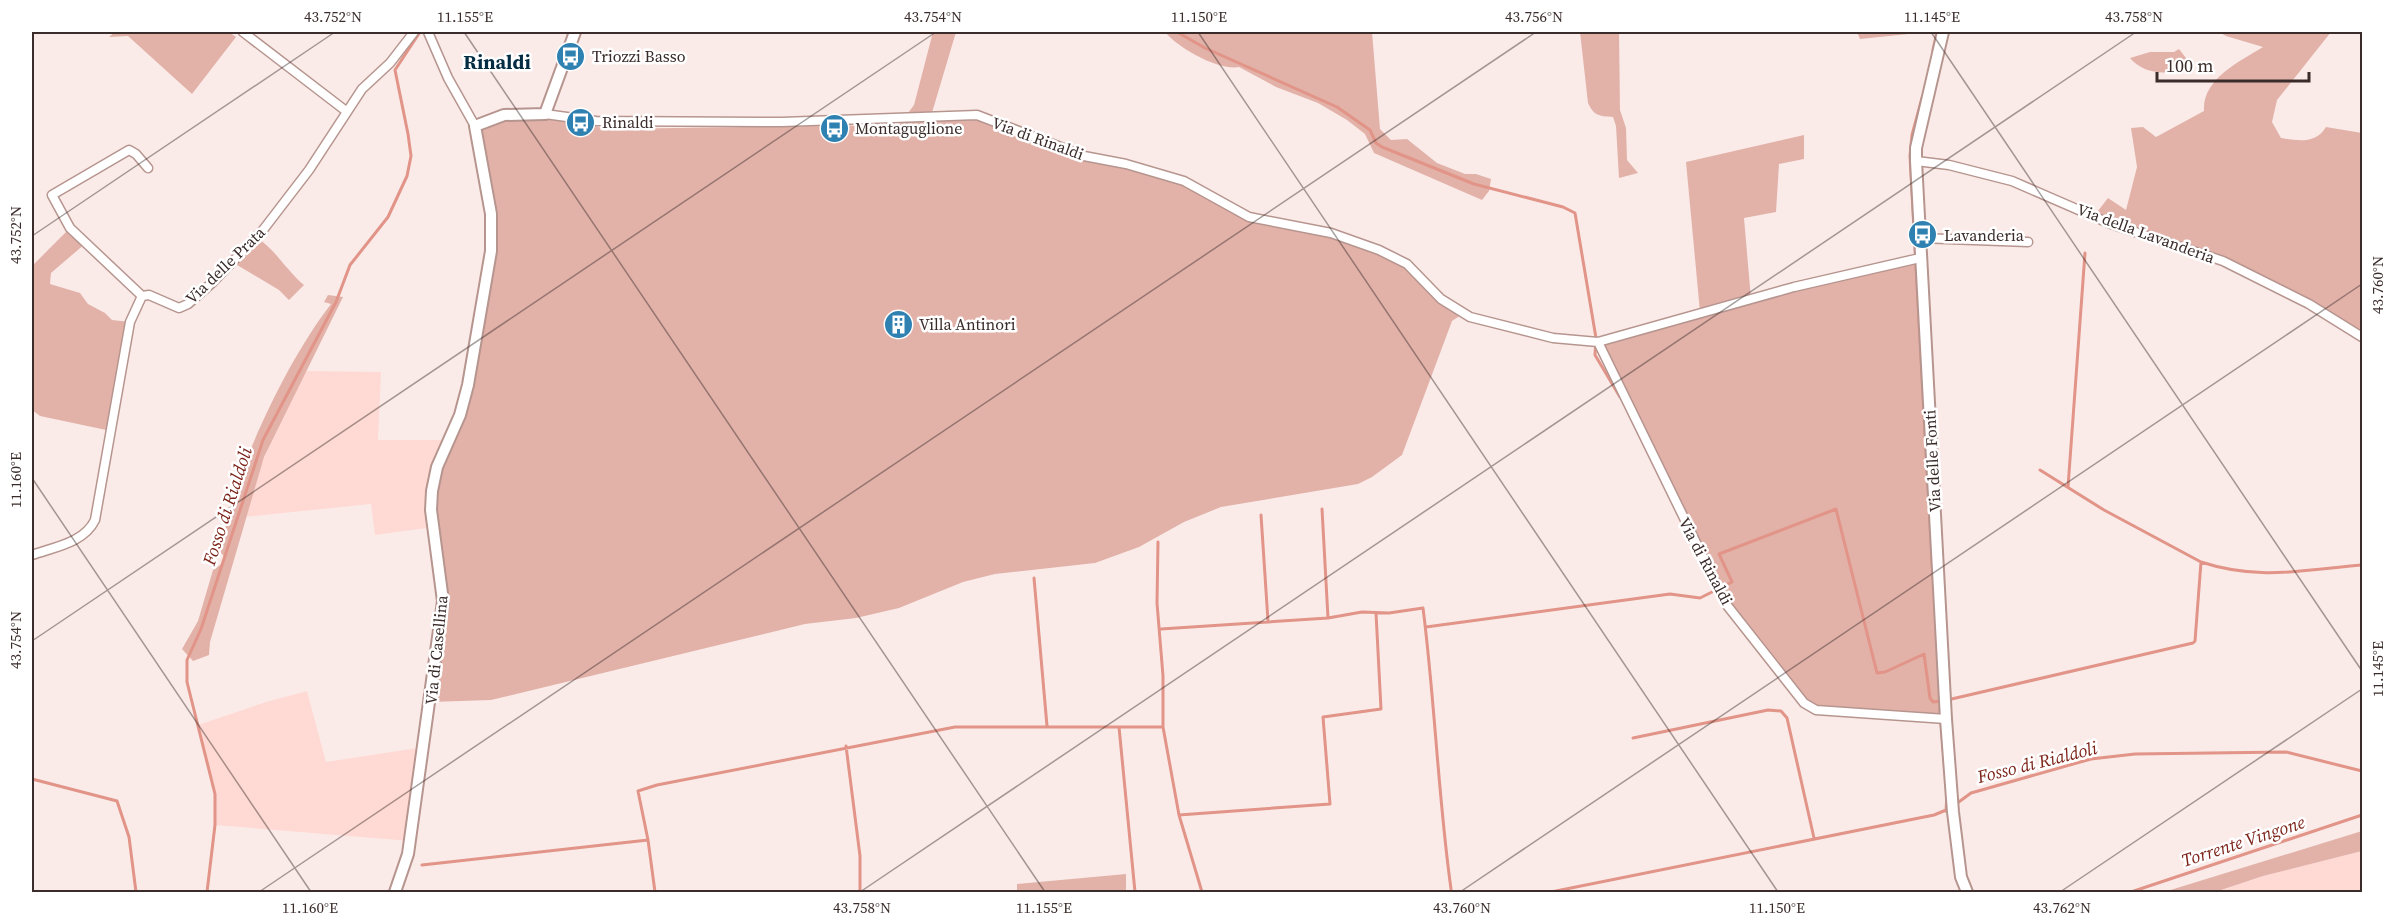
<svg xmlns="http://www.w3.org/2000/svg" width="2394" height="924" font-family="'Source Serif 4',serif">
  <rect width="100%" height="100%" fill="#faebe9"/>
  <path fill="#ffdad4" d="M304 371 381 372 378 440H449L434 527 375 535 371 504 244 517 264 457Z
    M307 691 326 762 424 747 410 841 215 825V794L198 725 266 702Z
    M2362 851V892H2215L2263 876Z"/>
  <path fill="#e2b2a9" d="M115 32H229L236 37 192 94 128 36 109 37Z
    M933 32H956L931 116 977 115 1084 156 1184 181 1232 209 1331 233 1407 264 1441 299 1464 313 1452 321 1402 455 1372 477 1358 484 1221 507 1184 522 1139 547 1095 563 995 574 963 582 899 608 856 618 805 624 491 700 430 702 440 635 432 491 460 415 491 251 475 126 504 115 545 114 606 129 899 125 914 105Z
    M1165 32H1372L1380 129 1391 140 1407 139 1437 163 1465 174H1476L1491 179 1489 191 1482 200 1374 153 1365 134 1347 120 1318 103 1276 87 1239 67C1219 71 1178 48 1165 32Z
    M1580 32H1619L1620 110 1626 128 1627 160 1638 173 1619 178 1616 126 1613 117C1599 116 1594 116 1588 103Z
    M1857 32H1943L1942 37 1928 32 1860 39Z
    M2219 32H2331L2277 100 2272 122 2281 138C2298 141 2316 144 2326 127L2362 133V337L2224 261 2094 216 2108 198 2126 210 2137 167 2131 128 2143 127 2156 137 2204 111C2202 79 2239 62 2263 47L2226 36Z
    M2179 49 2186 58 2187 66C2170 77 2143 74 2130 58L2150 52H2174Z
    M1804 135V159L1779 164 1776 212 1744 218 1751 299 1920 258 1946 719 1816 710 1804 703 1726 604 1598 342 1700 312 1686 162Z
    M70 228 86 243 51 273 50 284 80 293 88 304 105 313 112 320 130 322 111 431 40 416 32 410V266Z
    M256 237C276 250 286 270 304 285L289 300 279 290 232 262Z
    M328 295 343 297 264 457 210 642 209 655 193 661 182 649 198 621 213 570 223 563 224 556 218 550C227 527 231 503 239 479 260 422 294 352 331 304L324 302Z
    M2362 831V851L2263 876 2215 892H2164Z
    M1126 874V892H1017V884Z"/>
  <g fill="none" stroke-linecap="round" stroke-linejoin="round">
    <path stroke="#e19487" stroke-width="3" d="M1177 32 1205 48 1337 107 1370 130 1376 143 1382 147 1474 184 1563 207 1575 213 1596 338 1595 355 1620 397
      M1933 50 1937 32
      M1922 98 1912 135 1910 156 1933 578
      M2040 470 2104 510 2201 562C2259 581 2303 570 2362 565
      M2068 487 2085 253
      M1322 509 1328 618
      M1261 515 1268 621
      M1158 542 1157 603 1163 676V727L1179 815 1202 892
      M1034 578 1047 726
      M1426 627 1670 594 1700 598 1732 582 1719 554 1836 509 1877 673 1885 672 1924 654 1930 698 1933 702 1943 701 2193 643 2195 641 2201 562
      M1161 629 1328 618 1362 612 1389 613 1423 608C1435 702 1438 796 1451 889
      M1940 710 1944 760
      M1119 727 1135 892
      M1633 738 1768 710 1781 711 1787 718 1814 838
      M846 746 860 856V892
      M32 779 117 801 129 837 136 892
      M1956 804 1971 793 2091 759 2135 754 2286 752 2362 771
      M1946 811 1947 794
      M1179 815 1330 804 1323 717 1381 709 1376 613
      M422 865 648 840
      M207 892 215 825V794L187 682V660L201 629 263 440 336 302 350 265 388 217 407 176 411 156 408 134 395 70 420 32
      M655 892 648 840 638 791 657 785 955 727H1163
      M1551 892 1934 815 1951 808
      M2131 892 2362 815"/>
    <defs>
      <path id="minor" d="M243 32 346 111
        M428 32 448 78 475 126
        M545 114 596 121 782 122 977 115 1084 156 1126 164 1184 181 1249 217 1331 233 1379 250 1407 264 1441 299 1470 317 1553 338 1598 342 1794 287 1920 258
        M1916 161 1949 165 2012 181 2111 224 2223 261 2309 304 2362 337
        M1920 238 2028 242
        M142 296 70 228 52 195 129 150 136 154 148 168
        M1598 342 1726 604 1804 703 1816 710 1946 719
        M32 555C54 547 84 543 95 520L130 322 142 296 149 295 179 308 188 304 213 282 263 230 309 170 362 89 390 63 414 32"/>
      <path id="tertiary" d="M1943 32 1916 148V161L1946 719 1953 812 1961 877 1967 892
        M395 892 408 854 443 601 431 510 432 491 437 467 460 415 468 385 491 251V214L475 126 504 115 545 114 575 32"/>
    </defs>
    <use href="#minor" stroke="#b7958f" stroke-width="11"/>
    <use href="#tertiary" stroke="#b7958f" stroke-width="14"/>
    <use href="#minor" stroke="#fff" stroke-width="8"/>
    <use href="#tertiary" stroke="#fff" stroke-width="10"/>
  </g>
  <path fill="none" stroke="#3a2c2a" stroke-width="1.5" stroke-opacity="0.45" d="M464 32 1045 892M1198 32 1778 892M1931 32 2362 671M32 236 335 32M32 478 311 892M32 641 936 32M259 892 1536 32M860 892 2136 32M1460 892 2362 284M2060 892 2362 689"/>
  <defs>
    <symbol id="bus-disc" viewBox="-11 -11 22 22"><circle r="9.5" fill="#2f81b1" stroke="#fff"/><path d="M-5-6H5V4H4V6H2V4H-2V6H-4V4H-5ZM-3.5-4V0h7V-4ZM-3.5 1.2v1.5H-2V1.2ZM2 1.2v1.5H3.5V1.2Z" fill="#fff"/></symbol>
    <symbol id="building-disc" viewBox="-11 -11 22 22"><circle r="9.5" fill="#2f81b1" stroke="#fff"/><path d="M-4-6H4V6H1V3H-1V6H-4ZM-2.5-4.3h1.7v1.8h-1.7ZM.8-4.3h1.7v1.8H.8ZM-2.5-1h1.7V.8h-1.7ZM.8-1h1.7V.8H.8Z" fill="#fff"/></symbol>
  </defs>
  <g fill-rule="evenodd">
    <use href="#bus-disc" x="554" y="40" width="33" height="33"/>
    <use href="#bus-disc" x="564" y="106" width="33" height="33"/>
    <use href="#bus-disc" x="818" y="112" width="33" height="33"/>
    <use href="#bus-disc" x="1906" y="218" width="33" height="33"/>
    <use href="#building-disc" x="882" y="308" width="33" height="33"/>
  </g>
  <g text-anchor="middle" dominant-baseline="central" stroke-width="5" stroke-linejoin="round" paint-order="stroke">
    <g font-size="16" fill="#3a2c2a" stroke="#fff" text-anchor="start">
      <text x="592" y="56">Triozzi Basso</text>
      <text x="602" y="122">Rinaldi</text>
      <text x="855" y="128">Montaguglione</text>
      <text x="1944" y="235">Lavanderia</text>
      <text x="919" y="324">Villa Antinori</text>
    </g>
    <g font-size="16" fill="#3a2c2a" stroke="#fff">
      <text transform="translate(1038 138) rotate(20)">Via di Rinaldi</text>
      <text transform="translate(2146 233) rotate(20)">Via della Lavanderia</text>
      <text transform="translate(225 265) rotate(-44)">Via delle Prata</text>
      <text transform="translate(1932 461) rotate(-93)">Via delle Fonti</text>
      <text transform="translate(1706 561) rotate(62)">Via di Rinaldi</text>
      <text transform="translate(436 650) rotate(-84)">Via di Casellina</text>
    </g>
    <g font-size="18" font-style="italic" fill="#7c2319" stroke="#fff">
      <text transform="translate(227 506) rotate(-72)">Fosso di Rialdoli</text>
      <text transform="translate(2037 762) rotate(-14)">Fosso di Rialdoli</text>
      <text transform="translate(2243 841) rotate(-18)">Torrente Vingone</text>
    </g>
    <g font-size="20" font-weight="bold" fill="#042d44" stroke="#fff">
      <text x="497" y="62">Rinaldi</text>
    </g>
  </g>
  <rect width="2394" height="924" fill="none" stroke="#ffffff" stroke-width="66"/>
  <path d="M2157 72v9h152v-9" fill="none" stroke="#3a2c2a" stroke-width="3"/>
  <text x="2166" y="72" font-size="18" fill="#3a2c2a" stroke="#ffffff" stroke-width="4.5" paint-order="stroke">100 m</text>
  <rect x="33" y="33" width="2328" height="858" fill="none" stroke="#3a2c2a" stroke-width="2"/>
  <g font-size="15" text-anchor="middle" fill="#3a2c2a">
    <text x="333" y="22">43.752°N</text>
    <text x="465" y="22">11.155°E</text>
    <text x="933" y="22">43.754°N</text>
    <text x="1199" y="22">11.150°E</text>
    <text x="1534" y="22">43.756°N</text>
    <text x="1932" y="22">11.145°E</text>
    <text x="2134" y="22">43.758°N</text>
    <text transform="translate(16 235) rotate(-90)" y="5">43.752°N</text>
    <text transform="translate(2378 285) rotate(-90)" y="5">43.760°N</text>
    <text transform="translate(16 480) rotate(-90)" y="5">11.160°E</text>
    <text transform="translate(16 640) rotate(-90)" y="5">43.754°N</text>
    <text transform="translate(2378 669) rotate(-90)" y="5">11.145°E</text>
    <text x="310" y="913">11.160°E</text>
    <text x="862" y="913">43.758°N</text>
    <text x="1044" y="913">11.155°E</text>
    <text x="1462" y="913">43.760°N</text>
    <text x="1777" y="913">11.150°E</text>
    <text x="2062" y="913">43.762°N</text>
  </g>
</svg>
